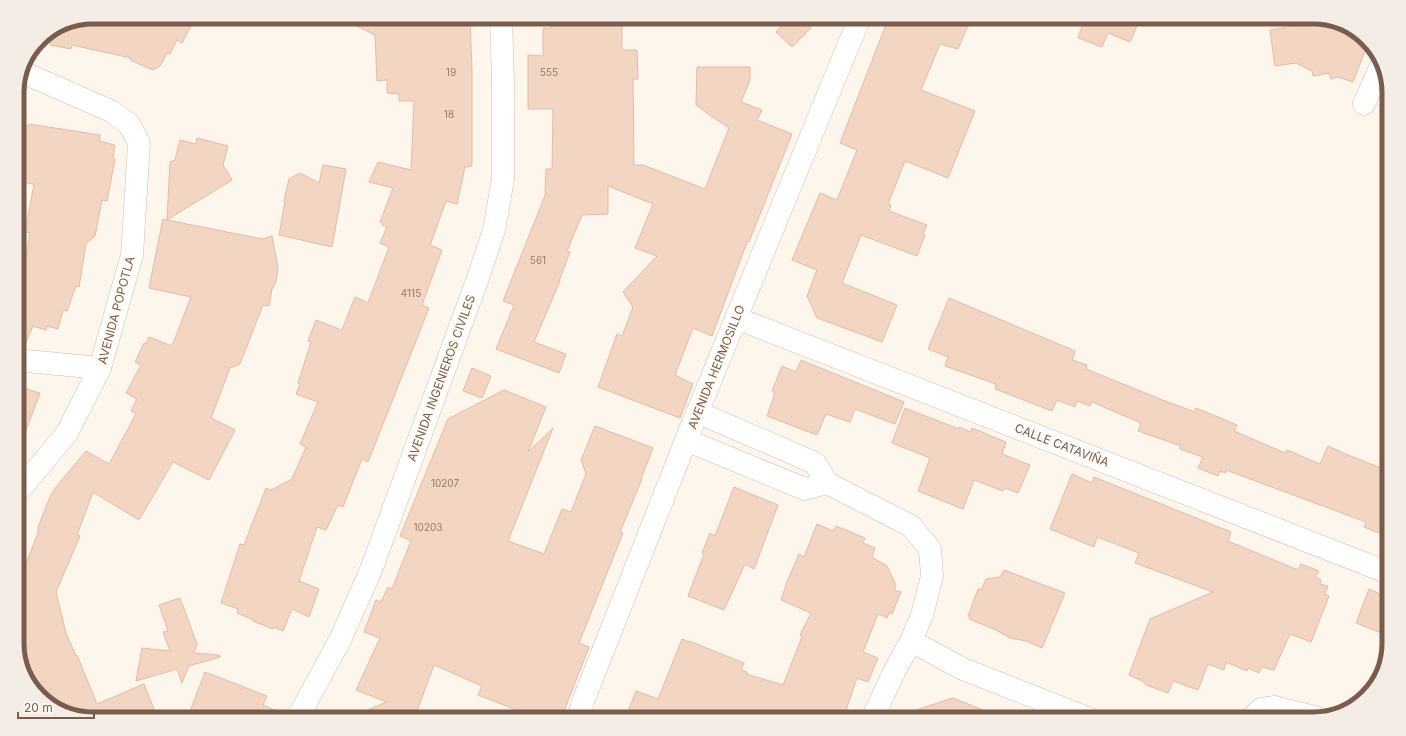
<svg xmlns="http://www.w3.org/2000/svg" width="1406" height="736" font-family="Inter,sans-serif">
  <rect width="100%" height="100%" fill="#fdf6ec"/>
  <path fill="#f3d5c3" stroke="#e6bba3" d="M93 17H196L182 43 177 40 170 54 167 53 160 66 153 70 130 60 131 58 72 45 71 49 50 45 53 30 64 23Z
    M338 17H451V19L470 18 472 70V166L465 167 457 204 446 201 430 245 442 250 422 305 429 308 368 462 362 459 343 507 338 505 326 530 317 527 299 581 319 589 309 617 292 609 283 631 274 627 273 629 253 621 254 620 237 613 238 609 221 603 240 544 244 545 266 488 271 490 292 479 306 447 300 444 318 402 296 394 300 384 298 383 311 342 308 341 316 320 342 330 355 297 368 303 389 247 380 243 387 227 382 225 383 223 380 222 393 188 369 182 378 162 411 170 414 101H399V94L387 93V80L377 81 375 35Z
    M551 17H622V50H637L638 79H633L634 165H643L705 189 729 128 708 114 696 105 697 67H750V80L741 102 762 110 757 120 792 134 749 242H747L712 336 693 328 675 375 693 384 680 418 598 387 617 334 622 336 633 307 623 292 657 256 635 248 653 204 608 186V214L582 215 567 251 570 252 559 281H560L534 342 566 354 559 373 496 349 514 305 503 301 546 193H545L546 169H552L553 109H528V55L543 56V28H551Z
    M789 17H799L811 28 792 47 776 32Z
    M889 17 903 22 905 17H955L969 23 958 49 940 44 921 90 975 111 948 178 905 161 888 204 891 205 889 211 927 225 923 234 925 235 917 256 861 235 842 283 897 305 882 342 817 318 807 296 817 270 792 260 820 193 837 200 857 150 840 143Z
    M1070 17H1141L1130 42 1108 33 1102 47 1078 38 1083 23Z
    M1328 20 1347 25 1368 43 1353 82 1338 77 1331 79 1329 73 1313 76 1312 71 1296 63 1275 66 1270 30Z
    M17 124 28 126 29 124 100 135 99 141 115 145 113 158 115 159 107 201 102 200 95 236 86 244 79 287 76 286 67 311 63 310 58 329 47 326 46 330 33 326 24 347 17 346V272L23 274 30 233 25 232 34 184 17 181Z
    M197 138 228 146 223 165 232 180 167 220 262 239 272 236 278 268 276 282 272 289 269 306 263 305 240 364 230 368 211 418 235 430 209 480 173 462 139 520 93 492 77 535 80 536 56 592 66 633 76 656 77 655 97 704 144 684 158 719H93L59 711 35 690 17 644V587L38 533V527L50 497 56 487 86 451 109 464 136 414 131 411 137 399 126 393 141 365 135 362 144 343 146 344 149 337 172 346 191 297 149 288 163 219 167 220 170 162 175 160 180 140 196 144Z
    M323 165 346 169 332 247 279 235 285 201H284L289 179 300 173 319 183Z
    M949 298 1075 351 1072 360 1087 365 1086 369 1165 401 1195 412 1196 408 1237 425 1234 431 1285 453 1287 450 1320 464 1328 446 1348 455 1389 471V537L1364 527 1366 522 1226 470 1225 473 1220 471 1218 476 1198 468 1203 457 1180 449 1181 446 1138 431 1141 423 1092 402 1090 406 1077 401 1075 407 1057 400 1052 411 995 389 996 384 945 366 948 357 928 349Z
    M801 360 904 402 895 424 855 409 850 422 826 414 817 435 767 416 775 393 772 391 782 366 796 372Z
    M472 368 491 376 482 398 463 391Z
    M17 386 40 393 19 449H17Z
    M504 390 546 407 528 452 553 428 508 541 544 554 562 509 571 512 586 474 581 460 595 426 653 448 641 479H642L620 532 623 533 579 643 589 647 561 719H540L478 695 482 686 434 665 414 719H346L387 702 356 690 380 638 364 632 376 600 381 602 388 587 392 589 411 541 400 536 448 419Z
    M905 408 959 429V427L971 432 972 428 1006 442 1002 454 1030 465 1018 493 1005 488 1003 491 974 480 963 509 918 491 930 458 892 443Z
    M1072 474 1092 483 1094 477 1231 532 1228 541 1298 570 1301 564 1319 571 1316 577 1321 580 1320 584 1328 586 1325 594 1329 596 1311 642 1290 634 1274 670 1262 667 1259 673 1248 668 1247 671 1226 662 1224 670 1208 664 1198 690 1173 681 1168 693 1146 685 1142 681 1129 675 1150 619 1213 592 1135 563 1139 553 1097 537 1094 547 1050 529Z
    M734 487 778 505 754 569 745 564 724 610 688 596 704 554 702 553 710 533 715 536Z
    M817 524 833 531 836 526 865 538 863 543 875 548 872 557 887 566 896 585 894 590 901 592 892 614 889 613 887 618 878 614 863 652 878 658 868 682 857 678 843 719H709L706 717 705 719H625L636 691 658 699 682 639 689 642V641L744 663 741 670 747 672 746 674 783 685 802 637 800 635 811 613 781 600 787 582 799 554 804 557Z
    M1004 570 1065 593 1042 648 1026 641 1010 638 996 630 969 619 970 616H968L978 589 981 590 986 579 1000 577Z
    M1369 589 1389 598V636L1356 623Z
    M180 598 197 644 194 653 220 655V657L189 666 182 683 177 669 136 681 142 648 170 651 163 632 168 631 159 605Z
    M205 672 267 696 263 705 286 715 285 719H187Z
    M953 698 1003 718V719H902L901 715Z"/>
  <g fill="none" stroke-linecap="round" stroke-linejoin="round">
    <defs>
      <path id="minor" d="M1364 104 1381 66
        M736 318 1389 573
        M17 358 26 361 100 368
        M697 412 815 463 827 483 911 526 930 549 932 576 922 615 911 641 963 669 1090 719
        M686 440 805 489 827 483
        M17 493 67 433 100 368 132 255 139 143 129 124 111 111 24 73
        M297 719 340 640 371 570 478 278 494 230 503 179V81L501 17
        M578 719 584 699 686 440 860 17
        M872 719 895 670 911 641
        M1251 719 1261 709 1274 707 1318 718"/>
    </defs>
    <use href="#minor" stroke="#d1beb0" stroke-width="23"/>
    <use href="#minor" stroke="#fff" stroke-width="22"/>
  </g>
  <g text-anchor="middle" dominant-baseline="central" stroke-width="3.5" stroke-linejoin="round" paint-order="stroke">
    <g font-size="10" fill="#987a6a">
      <text x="451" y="72">19</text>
      <text x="549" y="72">555</text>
      <text x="449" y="114">18</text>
      <text x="538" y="260">561</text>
      <text x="411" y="293">4115</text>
      <text x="445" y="483">10207</text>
      <text x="428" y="527">10203</text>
    </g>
    <g font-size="12" fill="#7a5c4d" stroke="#fffaf3">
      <text transform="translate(116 310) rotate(-75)">AVENIDA POPOTLA</text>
      <text transform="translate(716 367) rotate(-68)">AVENIDA HERMOSILLO</text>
      <text transform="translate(441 378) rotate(-70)">AVENIDA INGENIEROS CIVILES</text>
      <text transform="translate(1062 445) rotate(21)">CALLE CATAVIÑA</text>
    </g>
  </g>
  <path d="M0 0H1406V736H0ZM93 24H1313A69 69 0 0 1 1382 93V643A69 69 0 0 1 1313 712H93A69 69 0 0 1 24 643V93A69 69 0 0 1 93 24Z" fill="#f4ede6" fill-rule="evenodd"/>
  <path fill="none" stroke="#7a5c4d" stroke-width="5" d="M93 24H1313A69 69 0 0 1 1382 93V643A69 69 0 0 1 1313 712H93A69 69 0 0 1 24 643V93A69 69 0 0 1 93 24Z"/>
  <path d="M18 712v6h76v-6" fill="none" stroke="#7a5c4d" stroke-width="2"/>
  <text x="24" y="712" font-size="12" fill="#7a5c4d" stroke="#fffaf3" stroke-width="3" paint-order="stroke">20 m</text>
</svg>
